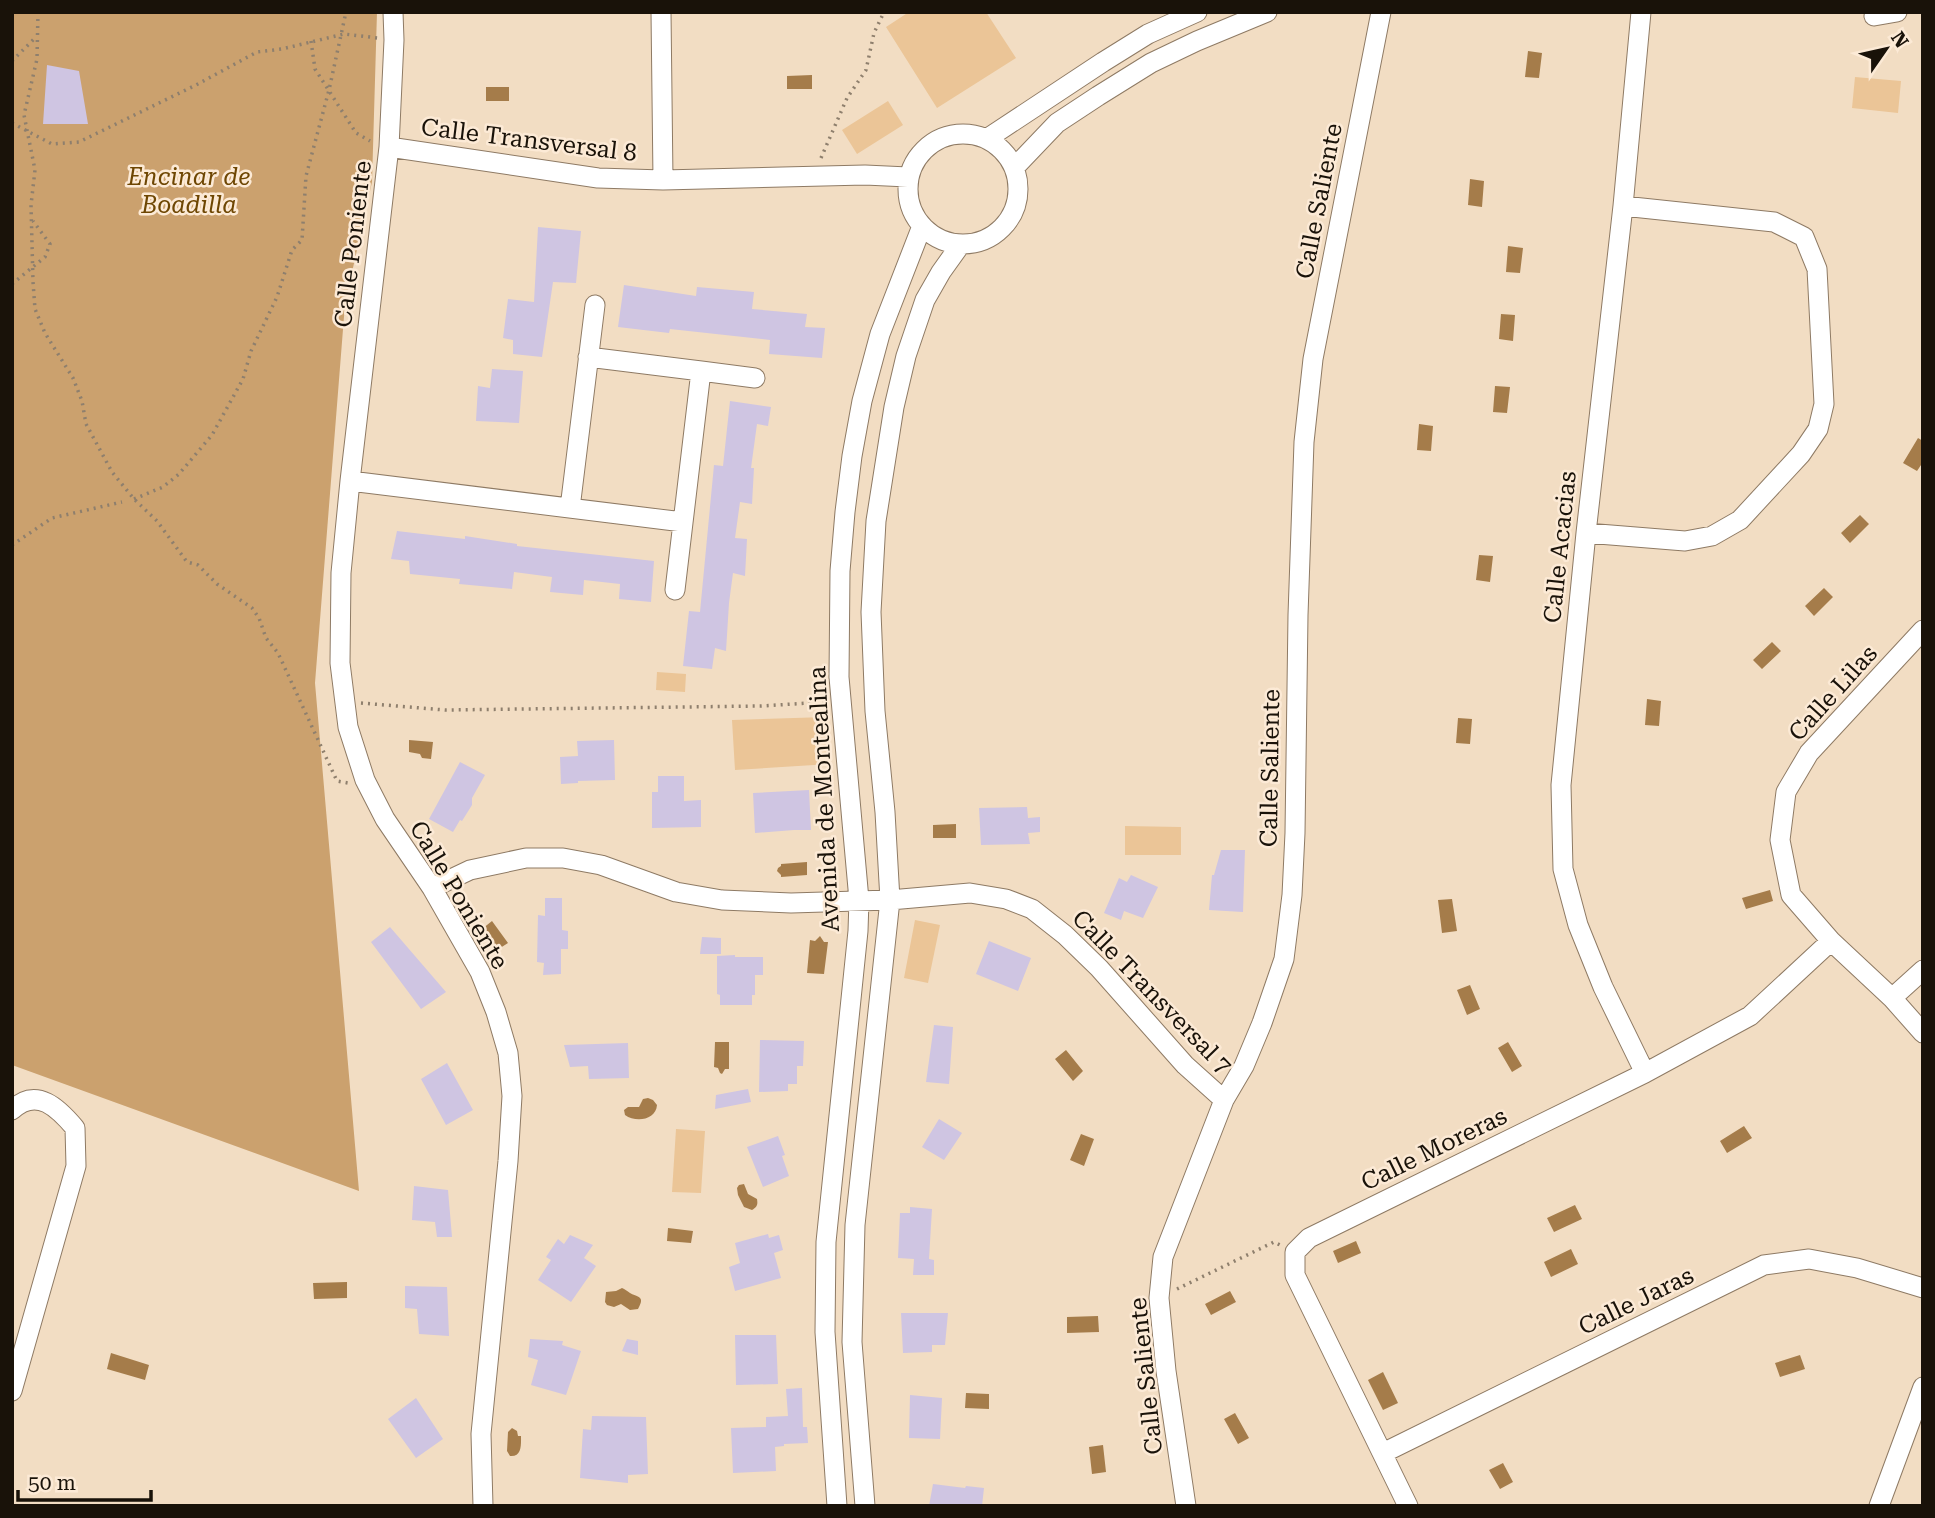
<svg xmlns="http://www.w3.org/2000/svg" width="1935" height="1518" font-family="'Roboto Serif',serif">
  <rect width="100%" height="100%" fill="#f2ddc3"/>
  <path fill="#ebc597" d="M909 12H986L1016 58 937 108 886 27Z
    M1855 77 1901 81 1898 113 1852 108Z
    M888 101 903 125 857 154 842 130Z
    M657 672 686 674 685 692 656 690Z
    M826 717 830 764 735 770 732 720Z
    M1125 826 1181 827V855H1125Z
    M915 920 940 925 928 983 904 978Z
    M676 1129 705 1131 701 1193 672 1192Z"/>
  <path fill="#cba16e" d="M12 12H377L372 182 345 304 315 683 359 1191 12 1065Z"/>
  <path fill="#a57c4a" d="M1528 51 1542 53 1539 78 1525 77Z
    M812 75V89H787V76Z
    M486 87H509V101H486Z
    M1470 179 1484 181 1482 207 1468 205Z
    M1508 246 1523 248 1520 273 1506 272Z
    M1501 314 1515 315 1513 341 1499 339Z
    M1495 386 1510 387 1507 413 1493 412Z
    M1419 424 1433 426 1431 451 1417 450Z
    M1918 438 1923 441V462L1917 471 1903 463Z
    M1860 515 1869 524 1850 543 1841 533Z
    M1479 555 1493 556 1490 582 1476 580Z
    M1824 588 1833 597 1814 616 1805 606Z
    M1772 642 1781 651 1762 669 1753 660Z
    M1647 699 1661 701 1659 726 1645 725Z
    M1458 718 1472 719 1470 744 1456 743Z
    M409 740 433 742 431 759 422 758 420 754 409 752Z
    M956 824V838H933V825Z
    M807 862V875L781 877V875L777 871 778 868 781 866V864Z
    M1770 890 1773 901 1746 909 1742 898Z
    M1452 899 1457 931 1442 933 1438 900Z
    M492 921 508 943 497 950 482 929Z
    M820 936 824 942H828L824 974 807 973 810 940 815 941Z
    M1470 985 1480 1009 1467 1015 1457 990Z
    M715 1042H729V1069H725L722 1074 720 1073 718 1068 714 1067Z
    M1508 1042 1522 1066 1512 1072 1498 1048Z
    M1066 1050 1083 1071 1073 1081 1055 1059Z
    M648 1098 653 1100 657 1105C656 1120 636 1123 625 1115L624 1110 628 1107H639L643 1099Z
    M1744 1126 1752 1138 1727 1153 1720 1141Z
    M1081 1134 1094 1139 1084 1166 1070 1160Z
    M744 1184 748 1194 757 1199C758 1205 757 1207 752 1210L744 1207 738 1195 737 1188 739 1185Z
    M1575 1205 1582 1219 1554 1232 1547 1218Z
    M668 1228 693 1231 691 1243 667 1241Z
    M1356 1241 1361 1253 1338 1263 1333 1251Z
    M1571 1249 1578 1264 1551 1277 1544 1262Z
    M347 1282V1298L314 1299 313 1283Z
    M622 1288C625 1289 627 1291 630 1293 639 1298 645 1296 638 1309L630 1310 621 1304 614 1307 607 1305 605 1302 606 1292 616 1291Z
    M1230 1291 1236 1302 1211 1315 1205 1304Z
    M1098 1316 1099 1332 1067 1333V1317Z
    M111 1353 149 1365 145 1380 107 1369Z
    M1800 1355 1805 1369 1780 1377 1775 1363Z
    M1383 1372 1398 1403 1383 1410 1368 1380Z
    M966 1393 989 1394V1409L965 1408Z
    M1235 1413 1249 1438 1238 1444 1224 1419Z
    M512 1428 517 1431 518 1436H521C521 1445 522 1457 510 1456L507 1451 508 1432Z
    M1103 1445 1106 1472 1092 1474 1089 1447Z
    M1503 1463 1513 1482 1500 1489 1489 1470Z"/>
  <path fill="#cfc5e2" d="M47 65 79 71 88 124H43Z
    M538 227 581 231 576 283 553 282 542 357 513 354V340L503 338 508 299 534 302Z
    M624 285 696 296 697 287 754 292 752 309 807 314 805 327 825 328 822 358 769 354 770 340 670 329 669 333 618 327Z
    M492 369 523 371 519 423 476 421 478 386 490 388Z
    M730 401 771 407 768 426 757 424 751 468H754L752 504 740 502 735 538 747 539 745 576 733 573 729 603 726 651 715 648 712 669 683 666 689 611 700 612 714 465 723 466Z
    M397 531 465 539V536L517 544V546L654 561 651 602 619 599 620 584 584 580 583 595 550 592 552 577 514 572 512 589 459 584 460 579 410 574 409 561 391 559Z
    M614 740 615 780 578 781V783L561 784 560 757 578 756 577 741Z
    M460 762 485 775 472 798V805L462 821 460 820 453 832 429 819Z
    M658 776H684V801L701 800V827L652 828V792H658Z
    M809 790 811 830H794L755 833 753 793Z
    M1027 807 1028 818 1040 817V832L1028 833 1030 844 981 845 979 808Z
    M1221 850H1245L1243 912 1209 910 1212 875H1214Z
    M1131 875 1158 887 1143 918 1124 911 1121 920 1104 913 1119 878 1127 882Z
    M545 898H562V930L568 931V949H561V974L543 975 544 963 537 962 538 915 545 916Z
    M390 927 446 992 421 1009 371 942Z
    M702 937 721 938V954H700Z
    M989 941 1031 958 1018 991 976 974Z
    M735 955V957H763V975H755V995H752V1005H720V995L717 994V956Z
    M934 1025 953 1027 949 1084 926 1082Z
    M760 1040 804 1041 803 1066H797V1084H788V1091L759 1092Z
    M628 1043 629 1078 589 1079 588 1066 570 1067 564 1045Z
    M447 1063 473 1110 446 1125 421 1079Z
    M748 1089 751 1102 715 1109 716 1095Z
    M939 1119 962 1133 944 1160 922 1147Z
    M778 1136 785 1155 782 1156 789 1176 763 1187 747 1147Z
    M414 1186 448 1190 452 1237H437L435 1222 412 1220Z
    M910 1207 932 1209 929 1259 934 1260V1275H913L914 1259 898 1258 900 1213H910Z
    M768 1234 769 1238 779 1235 783 1250 774 1253 781 1278 735 1291 729 1267 740 1263 735 1243Z
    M570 1235 593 1245 584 1258 596 1266 571 1302 538 1280 551 1260 546 1257 558 1239 564 1244Z
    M405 1286 447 1287 449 1336 419 1334 417 1309 405 1308Z
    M901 1313H948L945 1345H932V1352L903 1353Z
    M735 1335H776L778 1384 736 1385Z
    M530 1339 563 1341 562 1345 581 1351 566 1395 531 1385 538 1360 528 1357Z
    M627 1339 638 1341V1355L622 1351Z
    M802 1388 803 1427H807L808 1443 784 1444V1446L775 1447 776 1471 733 1473 731 1428 766 1427V1417L788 1416 786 1389Z
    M910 1395 942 1398 940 1439 909 1438Z
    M416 1398 443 1439 416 1458 388 1419Z
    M592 1416 646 1417 648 1474 628 1475V1483L580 1478 583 1429 591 1430Z
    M933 1484 965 1488 966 1486 984 1488 982 1506H929Z"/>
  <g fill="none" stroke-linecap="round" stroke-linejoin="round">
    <defs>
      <path id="minor" d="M393 12 394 40 389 147 350 481 341 573 340 663 348 727 365 780 385 819 432 888 480 972 496 1012 508 1053 512 1096 508 1161 481 1434 483 1506
        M661 12 663 180
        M1641 12 1623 206 1586 533 1561 785 1563 869 1578 925 1603 987 1645 1073
        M1874 16 1897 12
        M908 189a55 55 0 1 1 110 0a55 55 0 1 1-110 0Z
        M988 138 1103 62 1148 34 1197 12
        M389 147 598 178 663 180 865 175 908 177
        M1015 167 1057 123 1098 96 1151 63 1197 41 1267 12
        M588 357 701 371 675 590
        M701 371 755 378
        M350 481 683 522
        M570 508 595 305
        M1586 533 1685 541 1712 536 1740 520 1801 454 1818 429 1824 404 1817 269 1804 237 1774 222 1623 206
        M1923 630 1809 753 1786 792 1780 840 1791 895 1831 941 1892 998 1923 1033
        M432 888 470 870 526 858H563L601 865 676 892 722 900 791 903 890 900 970 893 1006 899 1032 909 1065 935 1099 968 1185 1065 1224 1100
        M1892 998 1923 970
        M12 1110C37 1086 59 1109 75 1128L76 1166 12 1391
        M1383 1453 1764 1265 1809 1259 1857 1268 1923 1288
        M837 1506 825 1332 826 1242 858 931 859 900 839 677 840 571 845 512 852 456 862 401 880 334 922 226
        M865 1506 852 1342 855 1225 890 900 885 812 875 711 871 612 876 521 894 407 906 356 925 300 941 272 961 244
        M1186 1506 1166 1371 1159 1298 1163 1257 1224 1100 1244 1066 1262 1023 1284 959 1292 895 1295 833 1298 615 1304 442 1313 359 1381 12
        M1408 1506 1295 1275V1252L1309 1238 1645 1073 1750 1016 1831 941
        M1879 1506 1923 1387"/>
    </defs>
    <use href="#minor" stroke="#8e7a64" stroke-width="21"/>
    <path stroke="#8e7f6d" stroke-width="3.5" stroke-dasharray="2 5" stroke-linecap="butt" d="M38 12 37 59 24 115 35 170 31 205 33 282 35 309 45 333 73 378 82 401 86 424 112 472 134 499 157 521 187 562 198 565 217 584 252 608 259 618 266 638 278 653 337 781 348 783
      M311 41 315 69 356 133 370 141
      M12 61 36 37
      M12 123 52 144 79 142 196 85 257 52 282 49 344 34 378 38
      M821 158 847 98 866 70 874 33 884 12
      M12 284 45 257 50 244 33 221
      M134 499 163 487 179 474 212 435 243 379 251 351 277 297 292 250 302 240 306 176 329 90 346 12
      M12 545 52 518 122 502
      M361 703 445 710 761 706 825 702
      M1177 1289 1274 1242 1280 1245"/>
    <use href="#minor" stroke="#fff" stroke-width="19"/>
  </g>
  <g text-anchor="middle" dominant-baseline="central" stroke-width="5" stroke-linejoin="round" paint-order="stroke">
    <g font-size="24" fill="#191209" stroke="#fcead6">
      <text transform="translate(529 140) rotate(7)">Calle Transversal 8</text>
      <text transform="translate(1319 201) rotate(-79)">Calle Saliente</text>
      <text transform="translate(353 244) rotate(-83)">Calle Poniente</text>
      <text transform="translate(1560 547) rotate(-84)">Calle Acacias</text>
      <text transform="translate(1833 693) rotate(-48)">Calle Lilas</text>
      <text transform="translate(1270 768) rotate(-89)">Calle Saliente</text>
      <text transform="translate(824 799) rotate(-93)">Avenida de Montealina</text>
      <text transform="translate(459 895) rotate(59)">Calle Poniente</text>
      <text transform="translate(1152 992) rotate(46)">Calle Transversal 7</text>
      <text transform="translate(1434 1149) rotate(-26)">Calle Moreras</text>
      <text transform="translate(1636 1301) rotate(-26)">Calle Jaras</text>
      <text transform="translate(1146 1376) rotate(-96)">Calle Saliente</text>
    </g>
    <g font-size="24" font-style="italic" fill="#6e4602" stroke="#fcead6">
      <text x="189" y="177">Encinar de<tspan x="189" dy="28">Boadilla</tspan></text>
    </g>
  </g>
  <rect width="1935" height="1518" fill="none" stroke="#191209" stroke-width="28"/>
  <g transform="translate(1886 49) rotate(56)" stroke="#fcead6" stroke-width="5" paint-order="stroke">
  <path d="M0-5L12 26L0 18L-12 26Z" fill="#191209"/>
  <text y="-10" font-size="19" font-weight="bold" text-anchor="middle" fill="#191209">N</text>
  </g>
  <path d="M18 1490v10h133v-10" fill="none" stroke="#191209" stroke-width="3.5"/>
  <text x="28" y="1490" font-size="21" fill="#191209" stroke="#fcead6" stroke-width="5" paint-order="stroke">50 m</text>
</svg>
